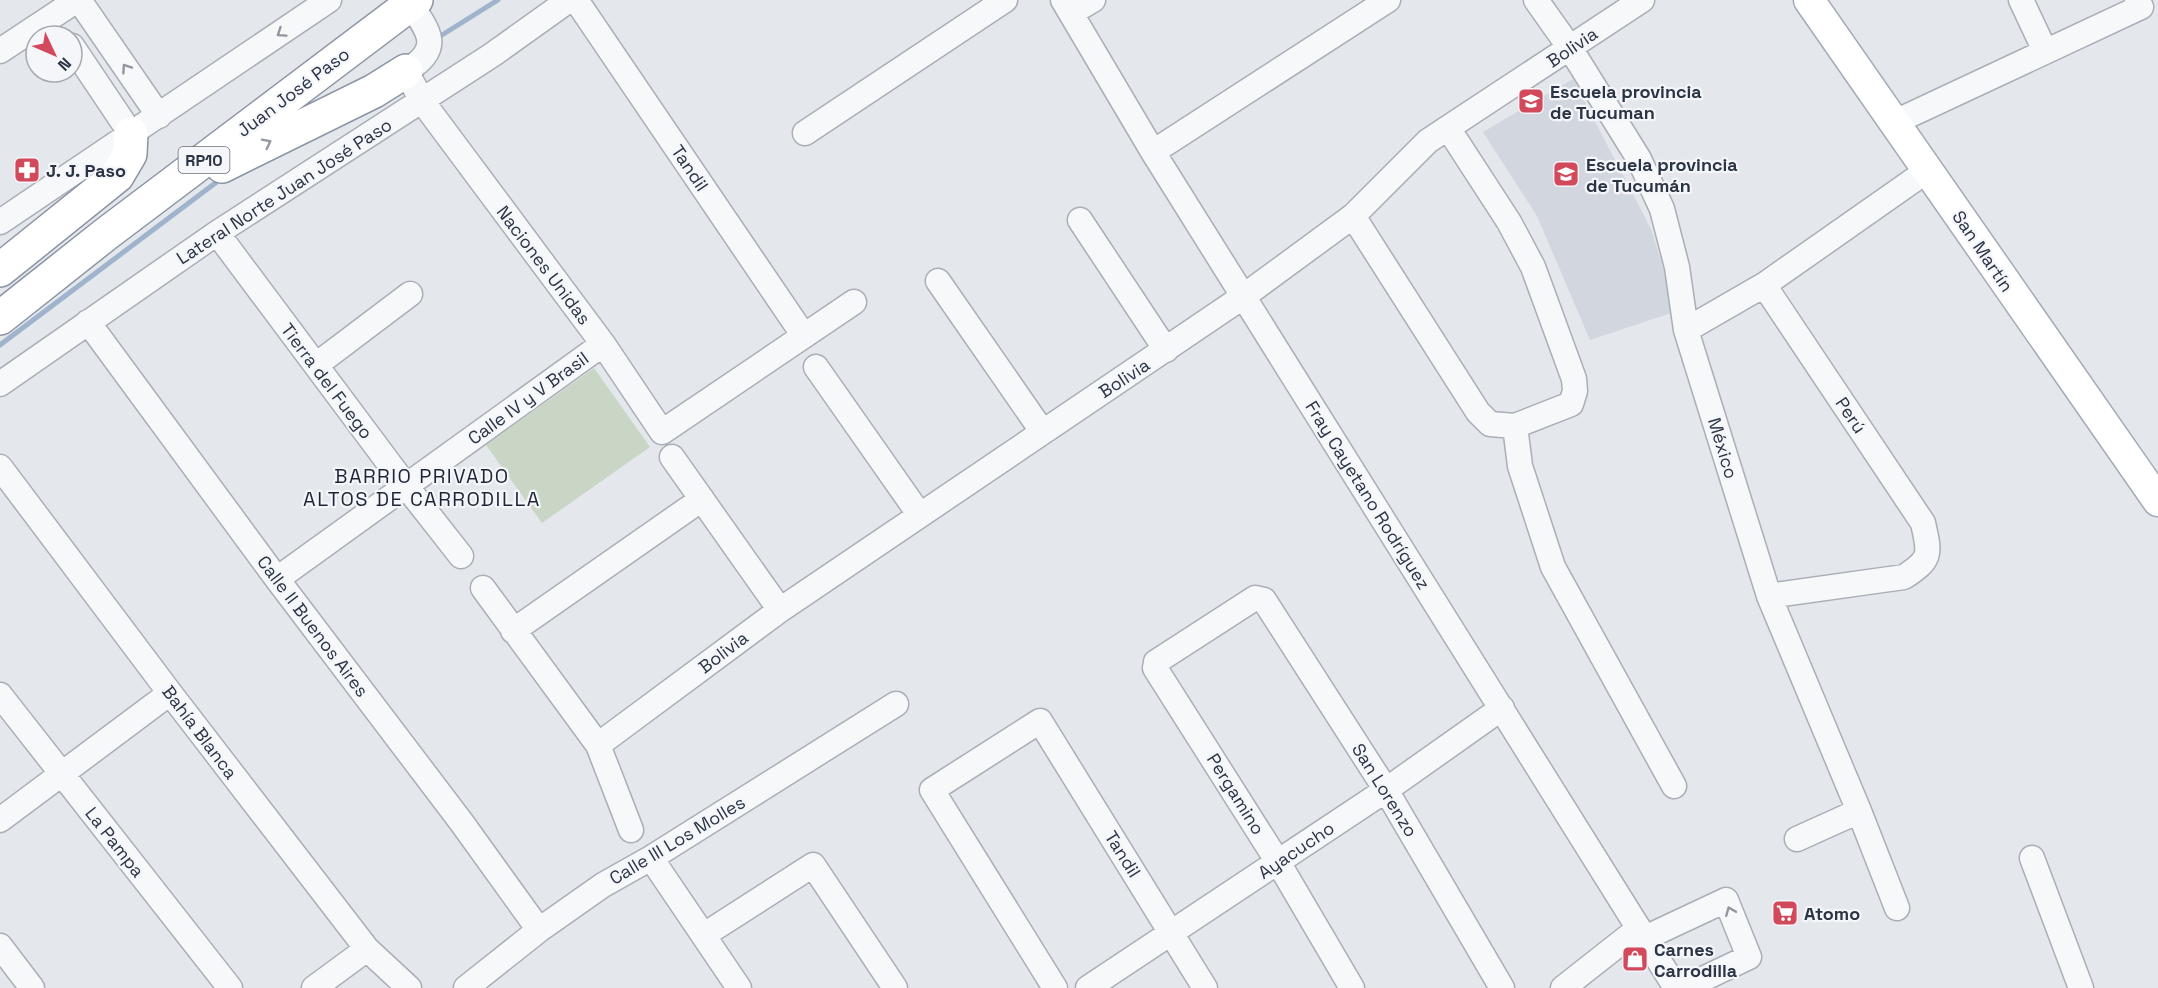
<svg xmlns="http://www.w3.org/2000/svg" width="2158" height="988" font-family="'Space Grotesk',sans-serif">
  <rect width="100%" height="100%" fill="#e4e7ec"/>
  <path fill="#d2d6de" d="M1573 79 1651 229 1677 311 1590 340 1537 216 1483 132Z"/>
  <path fill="#c9d6c5" d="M594 368 650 447 542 523 486 445Z"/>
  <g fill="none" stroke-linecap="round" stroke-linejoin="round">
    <path stroke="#9fb4cc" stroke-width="5" d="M442 35 498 0
      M0 345 222 178"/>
    <defs>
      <path id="minor" d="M79 0 159 116
        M407 0C429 31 444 48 406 71L422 101 603 344 662 432 854 302
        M576 0 804 336
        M1063 0 1153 152 1676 988
        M1536 0 1570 48 1639 159 1662 209 1677 267 1686 330 1769 596 1859 811 1897 908
        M2021 0 2045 51
        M1071 13 1093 0
        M72 46 131 134
        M0 51 77 0
        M1895 122 2141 7 2137 0
        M805 133 1005 0
        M1153 152 1388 0
        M1353 216 1478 412 1490 424 1515 426 1571 404 1575 391 1574 379 1533 267 1509 222 1448 128
        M1080 220 1166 350
        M0 222 329 0
        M217 233 406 486 461 556
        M938 281 1042 431
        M1764 285 1923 523C1930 554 1932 559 1904 577L1769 596
        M88 322 277 579 462 823 539 930
        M1686 330 1764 285 1928 170
        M316 365 410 294
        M816 367 919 514
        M0 384 217 233 492 55 569 0
        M1515 426 1520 466 1553 567 1674 786
        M672 457 780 610
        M0 467 170 693 367 949 409 988
        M277 579 603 344
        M483 588 598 745 631 830
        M513 631 702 499
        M0 695 230 988
        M598 745 780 610 1244 296 1353 216 1428 141 1642 0
        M0 820 170 693
        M1797 839 1859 811
        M651 858 739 988
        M2032 858 2081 988
        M704 935 813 865 895 988
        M1645 938 1726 900 1749 957 1684 988
        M0 946 32 988
        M314 988 367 949
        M466 988 539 930 603 885 651 858 896 704
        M1055 988 932 790 1040 721 1205 988
        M1088 988 1386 790 1502 708
        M1352 988 1278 862 1155 668 1156 662 1255 598 1264 600 1386 790 1502 988
        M1563 988 1638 929"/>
      <path id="major" d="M1809 0 2158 501"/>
      <path id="highway" d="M222 166 374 91 406 71
        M0 270 117 176 130 154 131 134
        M0 318 106 234 416 0"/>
    </defs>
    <use href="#minor" stroke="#a9aeb7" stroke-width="27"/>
    <use href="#major" stroke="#a3abb8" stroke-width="33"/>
    <use href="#highway" stroke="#8b94a3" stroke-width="36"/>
    <use href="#minor" stroke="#f7f8fa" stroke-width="24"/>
    <use href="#major" stroke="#fff" stroke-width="30"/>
    <use href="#highway" stroke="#fff" stroke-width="33"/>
  </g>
  <defs><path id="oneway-chevron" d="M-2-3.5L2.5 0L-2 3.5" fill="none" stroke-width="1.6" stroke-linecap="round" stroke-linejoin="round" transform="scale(1.5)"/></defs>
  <g stroke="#9196a0">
    <use href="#oneway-chevron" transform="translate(281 33) rotate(146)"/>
    <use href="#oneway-chevron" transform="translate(126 68) rotate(-124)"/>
    <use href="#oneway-chevron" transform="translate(1730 911) rotate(-112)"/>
  </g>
  <use stroke="#959aa2" href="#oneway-chevron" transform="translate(267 143) rotate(-27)"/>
  <defs>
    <symbol id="school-square" viewBox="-11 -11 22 22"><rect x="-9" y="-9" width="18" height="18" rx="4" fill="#d1495b" stroke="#f4f6f9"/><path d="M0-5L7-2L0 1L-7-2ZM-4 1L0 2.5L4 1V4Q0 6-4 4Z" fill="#fff"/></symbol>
    <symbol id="pharmacy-square" viewBox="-11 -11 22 22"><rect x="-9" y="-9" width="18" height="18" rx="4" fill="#d1495b" stroke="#f4f6f9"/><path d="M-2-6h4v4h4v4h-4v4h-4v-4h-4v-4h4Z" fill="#fff"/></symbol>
    <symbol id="supermarket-square" viewBox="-11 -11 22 22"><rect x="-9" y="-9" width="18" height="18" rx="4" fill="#d1495b" stroke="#f4f6f9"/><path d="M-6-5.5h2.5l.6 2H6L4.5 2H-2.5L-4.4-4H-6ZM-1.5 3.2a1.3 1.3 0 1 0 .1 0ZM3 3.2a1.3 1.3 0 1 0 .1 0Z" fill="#fff"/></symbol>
    <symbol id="shop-square" viewBox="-11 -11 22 22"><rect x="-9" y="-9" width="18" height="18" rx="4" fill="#d1495b" stroke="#f4f6f9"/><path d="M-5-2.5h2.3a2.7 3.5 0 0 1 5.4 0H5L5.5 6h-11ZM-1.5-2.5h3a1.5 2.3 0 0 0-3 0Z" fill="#fff"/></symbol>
  </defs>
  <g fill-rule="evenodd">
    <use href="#school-square" x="1516" y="86" width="30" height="30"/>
    <use href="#pharmacy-square" x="12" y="155" width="30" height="30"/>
    <use href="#school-square" x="1551" y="159" width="30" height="30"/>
    <use href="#supermarket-square" x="1770" y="898" width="30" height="30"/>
    <use href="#shop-square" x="1620" y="944" width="30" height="30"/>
  </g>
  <g text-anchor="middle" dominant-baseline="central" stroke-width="4.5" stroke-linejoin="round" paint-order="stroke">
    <rect fill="#f4f6f9" stroke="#676e7b" stroke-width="1.5" x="178.5" y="147" width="51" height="26" rx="4.5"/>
    <g font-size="16" font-weight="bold" fill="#2b3445">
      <text x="204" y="160">RP10</text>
    </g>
    <g font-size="18" fill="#2b3445" stroke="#f4f6f9">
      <text transform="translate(1572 47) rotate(-34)">Bolivia</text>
      <text transform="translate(293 92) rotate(-37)">Juan José Paso</text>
      <text transform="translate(690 168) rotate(56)">Tandil</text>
      <text transform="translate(284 191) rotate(-33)">Lateral Norte Juan José Paso</text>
      <text transform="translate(1983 251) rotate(56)">San Martín</text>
      <text transform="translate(544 265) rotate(53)">Naciones Unidas</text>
      <text transform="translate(1124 378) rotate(-33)">Bolivia</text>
      <text transform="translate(327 381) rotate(53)">Tierra del Fuego</text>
      <text transform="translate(528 398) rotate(-36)">Calle IV y V Brasil</text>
      <text transform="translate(1851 415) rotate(56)">Perú</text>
      <text transform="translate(1723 448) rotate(73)">México</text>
      <text transform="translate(1368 495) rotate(58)">Fray Cayetano Rodríguez</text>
      <text transform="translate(313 626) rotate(53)">Calle II Buenos Aires</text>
      <text transform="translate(723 652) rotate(-37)">Bolivia</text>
      <text transform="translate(200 732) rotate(53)">Bahía Blanca</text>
      <text transform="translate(1385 790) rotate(58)">San Lorenzo</text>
      <text transform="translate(1236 794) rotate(58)">Pergamino</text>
      <text transform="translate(677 840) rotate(-31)">Calle III Los Molles</text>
      <text transform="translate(115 842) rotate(52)">La Pampa</text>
      <text transform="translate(1296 850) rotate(-34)">Ayacucho</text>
      <text transform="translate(1123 854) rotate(58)">Tandil</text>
    </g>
    <g font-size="18" font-weight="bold" fill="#2b3445" stroke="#f4f6f9" text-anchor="start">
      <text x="1550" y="91">Escuela provincia<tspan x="1550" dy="21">de Tucuman</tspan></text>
      <text x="1586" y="164">Escuela provincia<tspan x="1586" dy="21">de Tucumán</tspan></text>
      <text x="46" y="170">J. J. Paso</text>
      <text x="1804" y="913">Atomo</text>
      <text x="1654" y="949">Carnes<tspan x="1654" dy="21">Carrodilla</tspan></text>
    </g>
    <g font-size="20" letter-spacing="1.5" fill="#1d2536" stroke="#f4f6f9">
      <text x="422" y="476">BARRIO PRIVADO<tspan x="422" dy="23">ALTOS DE CARRODILLA</tspan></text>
    </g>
  </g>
  <g transform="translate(54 54) rotate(134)"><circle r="28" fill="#f4f6f9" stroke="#a4a8b1" stroke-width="1.5"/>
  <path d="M0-4.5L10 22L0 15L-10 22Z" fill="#d1495b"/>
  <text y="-9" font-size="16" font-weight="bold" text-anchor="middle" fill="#2b3445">N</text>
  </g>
</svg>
